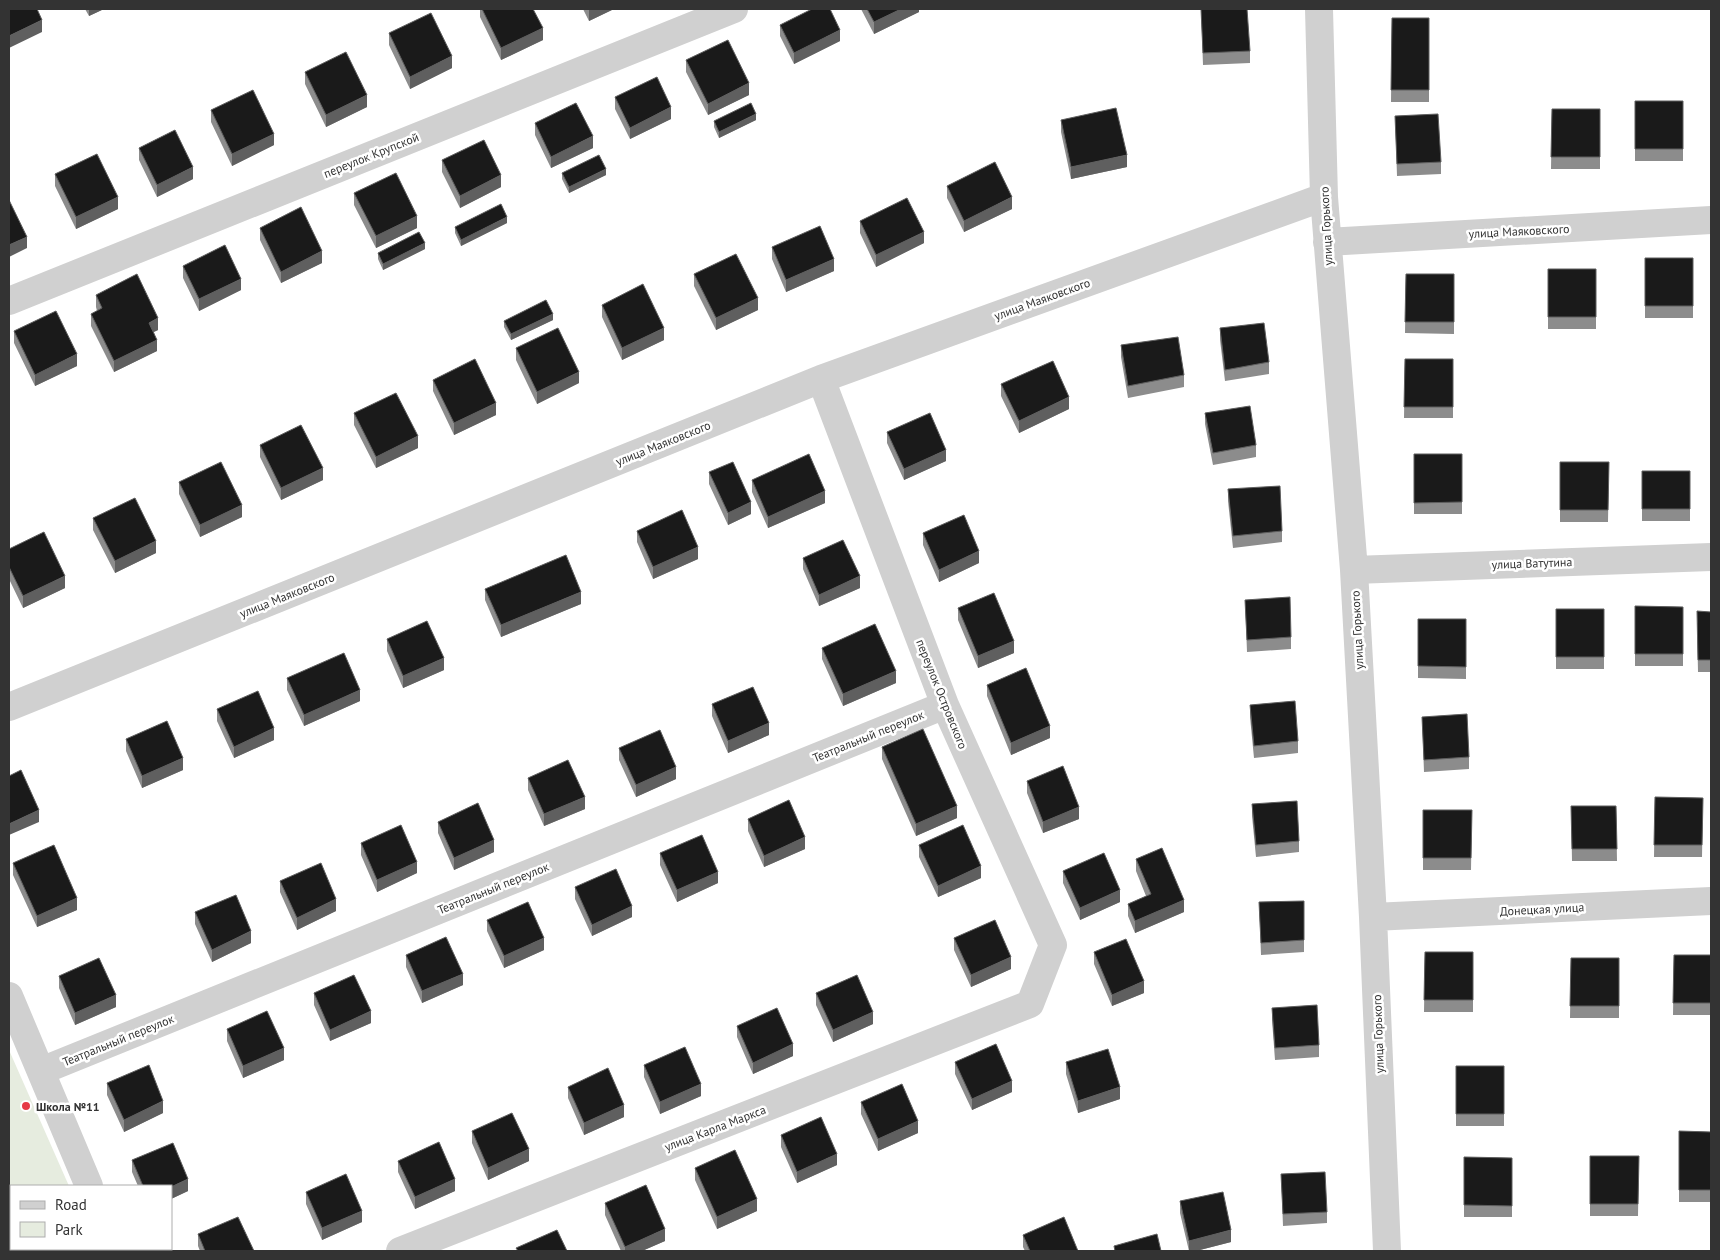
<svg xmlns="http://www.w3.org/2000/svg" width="1720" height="1260" font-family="'PT Sans',sans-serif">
  <rect width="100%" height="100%" fill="#fff"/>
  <path fill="#e6ecdf" d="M9 1050 69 1186H11V1249H20L19 1251H9Z"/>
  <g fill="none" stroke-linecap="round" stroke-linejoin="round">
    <path stroke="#d0d0d0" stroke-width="28" d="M1319 9 1324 197 1354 570 1373 917 1387 1251
      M1327 242 1711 220
      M9 301 734 9
      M1354 570 1711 557
      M9 707 821 379 1324 197
      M1373 917 1711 901
      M9 996 89 1186
      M41 1071 945 705
      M115 1249 116 1251
      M400 1251 1030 1004 1053 945 945 705 821 379"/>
  </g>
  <path fill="#8c8c8c" d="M85 9H104L89 16Z
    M480 9H533L543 40 501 60 480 17Z
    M583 9H614L589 21Z
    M861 9H919V12L874 34Z
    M1201 9 1250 51V63L1203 65Z
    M1392 18H1429V102H1391Z
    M780 25 840 41 794 64 780 36Z
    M389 33 452 68 410 89 389 45Z
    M686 60 749 95 708 115 686 72Z
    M305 72 367 107 326 127 305 84Z
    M615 97 671 119 630 139 615 109Z
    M1635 101H1683V161H1635Z
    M1552 109H1600V169H1551Z
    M211 110 274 145 232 166 211 122Z
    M1395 116 1441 162V174L1397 176Z
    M756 120 719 138 714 127V121Z
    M1061 120 1127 167 1071 179 1061 132Z
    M535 123 593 148 551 168 535 135Z
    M139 148 193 179 157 197 139 160Z
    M442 160 501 187 460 208 442 172Z
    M562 173 606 175 569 193 562 179Z
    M55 174 118 209 76 229 55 186Z
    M947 186 1012 209 964 232 947 198Z
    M354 193 417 228 376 248 354 205Z
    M860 221 924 243 876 267 860 233Z
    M507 223 461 246 455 233V227Z
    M260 228 322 263 281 283 260 240Z
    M772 247 834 271 786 292 772 259Z
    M425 249 383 270 378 259V253Z
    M1645 258H1693V318H1645Z
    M183 266 241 290 199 311 183 278Z
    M1548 269H1596V329H1548Z
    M694 274 758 310 716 330 694 286Z
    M1406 274H1454V334L1405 333Z
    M96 295 158 330 154 332 157 351 114 372 91 326V314L97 311 96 307Z
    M602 305 664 340 622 360 602 317Z
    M553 320 511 340 504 327V321Z
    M1220 328 1269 362V374L1225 381 1220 340Z
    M14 331 77 366 35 386 14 343Z
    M1121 345 1184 375V387L1128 398 1121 357Z
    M516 348 579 383 537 404 516 360Z
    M1405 359H1453V418H1404Z
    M433 380 496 415 454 435 433 391Z
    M1001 384 1069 409 1019 433 1001 396Z
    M354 413 418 448 376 468 354 425Z
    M1205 413 1256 445V457L1213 465 1205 424Z
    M887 432 946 461 904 480 887 443Z
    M260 445 323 480 281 500 260 457Z
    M1414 454H1462V514H1414Z
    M1560 462H1609L1608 522H1560Z
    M1642 471H1690V521H1642Z
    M709 472 751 514 728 525 709 484Z
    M752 480 825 503 768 528 752 492Z
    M179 482 242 517 200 537 179 494Z
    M1228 489 1282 531V542L1233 548 1228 501Z
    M93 518 156 553 115 573 93 530Z
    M637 531 698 559 653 579 637 542Z
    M923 533 979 563 939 582 923 545Z
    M9 549 65 588 23 608 9 579Z
    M803 558 860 588 819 606 803 569Z
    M485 589 581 604 501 637 485 600Z
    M1245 600 1291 637V649L1247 652Z
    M1635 606 1683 607V666H1635Z
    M958 608 1014 653 978 668 958 620Z
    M1556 609H1604V669H1556Z
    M1711 612V672H1698L1697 623Z
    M1418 619H1466V679L1418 678Z
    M387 639 444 670 403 688 387 651Z
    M822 648 896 683 843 706 822 659Z
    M287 678 360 701 304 726 287 690Z
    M987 685 1050 738 1011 755 987 696Z
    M712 704 769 735 728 753 712 716Z
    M1250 705 1298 741V753L1254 758 1250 717Z
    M217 709 274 740 234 758 217 721Z
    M1422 717 1469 757V769L1424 772Z
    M126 739 183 770 142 788 126 751Z
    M882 747 957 818 916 836 882 759Z
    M619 748 676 779 636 797 619 760Z
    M528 778 585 809 544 826 528 790Z
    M1027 781 1079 819 1043 833 1027 793Z
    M1655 797 1703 798 1702 857H1654Z
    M1252 804 1299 841V852L1256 857 1252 816Z
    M1571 806H1616L1617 861H1572Z
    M1423 810H1472L1471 870H1423Z
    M748 819 805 849 764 867 748 831Z
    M438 822 494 852 454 870 438 833Z
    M361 843 417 873 377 892 361 855Z
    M919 845 981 878 938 897 919 857Z
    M660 853 718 883 677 902 660 865Z
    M1136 859 1184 912 1135 933 1128 916V904L1146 896 1136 871Z
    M13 863 77 910 37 927 13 875Z
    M1063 871 1120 902 1080 920 1063 883Z
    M280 881 336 911 297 930 280 892Z
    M575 887 632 917 592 936 575 899Z
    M1304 901V952L1261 955 1259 902Z
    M195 912 251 943 212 962 195 924Z
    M487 920 544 950 504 968 487 931Z
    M954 938 1011 969 971 987 954 950Z
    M1094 952 1144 993 1112 1006 1094 964Z
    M1425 952H1473V1012H1424Z
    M406 955 463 985 422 1003 406 967Z
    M1674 955H1711V1015H1673Z
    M1571 958H1619V1018H1570Z
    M59 976 116 1007 75 1025 59 988Z
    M314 993 371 1023 330 1041 314 1005Z
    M816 993 873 1024 833 1042 816 1005Z
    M1272 1008 1319 1045V1057L1275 1060 1272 1020Z
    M737 1026 793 1056 753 1074 737 1037Z
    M227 1029 284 1060 243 1078 227 1041Z
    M955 1062 1012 1092 972 1110 955 1074Z
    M1066 1062 1120 1099 1078 1113 1066 1074Z
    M644 1065 701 1096 660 1114 644 1077Z
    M1456 1066H1504V1126H1456Z
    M107 1083 163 1113 124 1132 107 1095Z
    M568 1087 624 1117 584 1135 568 1098Z
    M861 1102 918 1133 878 1151 861 1114Z
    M472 1131 529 1161 488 1180 472 1143Z
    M1679 1131 1711 1132V1202H1679Z
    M781 1135 837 1165 797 1183 781 1147Z
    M1590 1156H1639L1638 1216H1590Z
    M1464 1157 1512 1158V1217H1464Z
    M132 1160 188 1191 171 1199V1186H138L132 1172Z
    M398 1161 455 1191 415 1209 398 1172Z
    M695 1168 757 1211 717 1229 695 1180Z
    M1281 1174 1327 1212V1223L1283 1226Z
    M306 1192 362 1222 322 1240 306 1204Z
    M1180 1201 1231 1242 1196 1251H1189L1180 1213Z
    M605 1203 665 1241 642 1251H621L605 1215Z
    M198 1234 254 1251H200L198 1246Z
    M1023 1235 1078 1251H1025L1023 1247Z"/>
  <path fill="#5f5f5f" d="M89 9H104L89 16Z
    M589 9H614L589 21Z
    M901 9H919V12L874 34V22Z
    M42 20V32L9 48V36Z
    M543 28V40L501 60V48Z
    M840 30V41L794 64V53Z
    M452 56V68L410 89V77Z
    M749 83V95L708 115V104Z
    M367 95V107L326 127V115Z
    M671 107V119L630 139V128Z
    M756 114V120L719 138V132Z
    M274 134V145L232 166V154Z
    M593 136V148L551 168V157Z
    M1127 155V167L1071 179V167Z
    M193 167V179L157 197V185Z
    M606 169V175L569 193V187Z
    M501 175V187L460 208V196Z
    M118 197V209L76 229V217Z
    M1012 197V209L964 232V221Z
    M417 216V228L376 248V236Z
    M507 217V223L461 246V240Z
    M924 232V243L876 267V255Z
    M27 237V248L9 257V245Z
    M425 243V249L383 270V264Z
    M322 251V263L281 283V272Z
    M834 259V271L786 292V280Z
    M241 279V290L199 311V299Z
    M758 298V310L716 330V318Z
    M553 314V320L511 340V334Z
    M158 318V330L149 334V323Z
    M664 328V340L622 360V348Z
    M157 340V351L114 372V361Z
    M77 354V366L35 386V375Z
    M579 372V383L537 404V392Z
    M1069 397V409L1019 433V421Z
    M496 403V415L454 435V423Z
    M418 436V448L376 468V457Z
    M946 450V461L904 480V469Z
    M323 468V480L281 500V488Z
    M825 491V503L768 528V517Z
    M751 502V514L728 525V513Z
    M242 505V517L200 537V525Z
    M156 541V553L115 573V561Z
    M698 547V559L653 579V567Z
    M979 551V563L939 582V570Z
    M65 576V588L23 608V596Z
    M860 576V588L819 606V595Z
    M581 592V604L501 637V625Z
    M1014 641V653L978 668V656Z
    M444 658V670L403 688V676Z
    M896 671V683L843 706V694Z
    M360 690V701L304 726V715Z
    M769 723V735L728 753V741Z
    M1050 726V738L1011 755V743Z
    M274 728V740L234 758V747Z
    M183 758V770L142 788V776Z
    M676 767V779L636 797V785Z
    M585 797V809L544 826V814Z
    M957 806V818L916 836V824Z
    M1079 807V819L1043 833V822Z
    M39 810V822L9 835V824Z
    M805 837V849L764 867V856Z
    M494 840V852L454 870V858Z
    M417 862V873L377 892V880Z
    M981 866V878L938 897V886Z
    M718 872V883L677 902V890Z
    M1120 890V902L1080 920V908Z
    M77 898V910L37 927V916Z
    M336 899V911L297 930V918Z
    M1184 900V912L1135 933V921Z
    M632 906V917L592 936V925Z
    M251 931V943L212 962V950Z
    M544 938V950L504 968V956Z
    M1011 957V969L971 987V975Z
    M463 974V985L422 1003V991Z
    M1144 981V993L1112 1006V995Z
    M116 995V1007L75 1025V1013Z
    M371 1011V1023L330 1041V1030Z
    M873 1012V1024L833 1042V1030Z
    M793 1044V1056L753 1074V1063Z
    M284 1048V1060L243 1078V1066Z
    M1012 1081V1092L972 1110V1099Z
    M701 1084V1096L660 1114V1102Z
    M1120 1087V1099L1078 1113V1101Z
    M163 1101V1113L124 1132V1120Z
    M624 1105V1117L584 1135V1123Z
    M918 1121V1133L878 1151V1139Z
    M529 1149V1161L488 1180V1168Z
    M837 1154V1165L797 1183V1172Z
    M188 1179V1191L171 1199V1187Z
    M455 1179V1191L415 1209V1197Z
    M757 1199V1211L717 1229V1217Z
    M362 1211V1222L322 1240V1228Z
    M665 1229V1241L642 1251H625V1247Z
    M1231 1230V1242L1196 1251H1189V1241Z"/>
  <path fill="#1a1a1a" stroke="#5f5f5f" d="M9 9H37L42 20 9 36Z
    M482 9H533L543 28 501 48Z
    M812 9H830L840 30 794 53 780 25Z
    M867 9H901L874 22Z
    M1201 9H1247L1250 51 1203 53Z
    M431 13 452 56 410 77 389 33Z
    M1392 18H1429V90H1391Z
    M728 40 749 83 708 104 686 60Z
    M346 52 367 95 326 115 305 72Z
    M657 77 671 107 630 128 615 97Z
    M253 90 274 134 232 154 211 110Z
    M1635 101H1683V149H1635Z
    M576 103 593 136 551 157 535 123Z
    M751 103 756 114 719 132 714 121Z
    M1116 108 1127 155 1071 167 1061 120Z
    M1552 109H1600V157H1551Z
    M1438 114 1441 162 1397 164 1395 116Z
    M175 130 193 167 157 185 139 148Z
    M484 140 501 175 460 196 442 160Z
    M97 154 118 197 76 217 55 174Z
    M599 155 606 169 569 187 562 173Z
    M995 162 1012 197 964 221 947 186Z
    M396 173 417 216 376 236 354 193Z
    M907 198 924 232 876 255 860 221Z
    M9 200 27 237 9 245Z
    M501 204 507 217 461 240 455 227Z
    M301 207 322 251 281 272 260 228Z
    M820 226 834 259 786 280 772 247Z
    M419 232 425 243 383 264 378 253Z
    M225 245 241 279 199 299 183 266Z
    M736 254 758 298 716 318 694 274Z
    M1645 258H1693V306H1645Z
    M1548 269H1596V317H1548Z
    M137 274 158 318 149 323 157 340 114 361 91 314 102 308 96 295Z
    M1406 274H1454V322H1405Z
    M643 284 664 328 622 348 602 305Z
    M546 300 553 314 511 334 504 321Z
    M56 311 77 354 35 375 14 331Z
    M1264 323 1269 362 1225 370 1220 328Z
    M558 328 579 372 537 392 516 348Z
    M1178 337 1184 375 1128 386 1121 345Z
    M475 359 496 403 454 423 433 380Z
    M1405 359H1453V407H1404Z
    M1053 361 1069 397 1019 421 1001 384Z
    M396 393 418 436 376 457 354 413Z
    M1250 406 1256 445 1213 453 1205 413Z
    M930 413 946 450 904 469 887 432Z
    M301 425 323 468 281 488 260 445Z
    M809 454 825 491 768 517 752 480Z
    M1414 454H1462V502L1414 503Z
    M221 462 242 505 200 525 179 482Z
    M733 462 751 502 728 513 709 472Z
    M1560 462H1609L1608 510H1560Z
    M1642 471H1690V509H1642Z
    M1280 486 1282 531 1233 536 1228 489Z
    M135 498 156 541 115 561 93 518Z
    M682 510 698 547 653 567 637 531Z
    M964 515 979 551 939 570 923 533Z
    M44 532 65 576 23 596 9 567V549Z
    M843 540 860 576 819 595 803 558Z
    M566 555 581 592 501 625 485 589Z
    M994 593 1014 641 978 656 958 608Z
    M1290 597 1291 637 1247 640 1245 600Z
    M1635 606 1683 607V654H1635Z
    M1556 609H1604V657H1556Z
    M1697 611 1711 612V660H1698Z
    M1418 619H1466V667L1418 666Z
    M427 621 444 658 403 676 387 639Z
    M875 624 896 671 843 694 822 648Z
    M344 653 360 690 304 715 287 678Z
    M1026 668 1050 726 1011 743 987 685Z
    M753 687 769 723 728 741 712 704Z
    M258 691 274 728 234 747 217 709Z
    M1295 701 1298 741 1254 746 1250 705Z
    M1467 714 1469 757 1424 760 1422 717Z
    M167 721 183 758 142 776 126 739Z
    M923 729 957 806 916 824 882 747Z
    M660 730 676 767 636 785 619 748Z
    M568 760 585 797 544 814 528 778Z
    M1063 766 1079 807 1043 822 1027 781Z
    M21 770 39 810 9 824V776Z
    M1655 797 1703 798 1702 845H1654Z
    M789 800 805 837 764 856 748 819Z
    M1297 801 1299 841 1256 845 1252 804Z
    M478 803 494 840 454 858 438 822Z
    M1571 806H1616L1617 849H1572Z
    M1423 810H1472L1471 858H1423Z
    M401 825 417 862 377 880 361 843Z
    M963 825 981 866 938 886 919 845Z
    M702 835 718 872 677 890 660 853Z
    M54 845 77 898 37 916 13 863Z
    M1162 848 1184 900 1135 921 1128 904 1151 894 1136 859Z
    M1104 853 1120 890 1080 908 1063 871Z
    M321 863 336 899 297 918 280 881Z
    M616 869 632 906 592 925 575 887Z
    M236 895 251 931 212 950 195 912Z
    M1304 901V940L1261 943 1259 902Z
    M528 902 544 938 504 956 487 920Z
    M995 920 1011 957 971 975 954 938Z
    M446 937 463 974 422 991 406 955Z
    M1126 939 1144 981 1112 995 1094 952Z
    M1425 952H1473V1000H1424Z
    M1674 955H1711V1003H1673Z
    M99 958 116 995 75 1013 59 976Z
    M1571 958H1619V1006H1570Z
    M354 975 371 1011 330 1030 314 993Z
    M857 975 873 1012 833 1030 816 993Z
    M1317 1005 1319 1045 1275 1048 1272 1008Z
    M777 1008 793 1044 753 1063 737 1026Z
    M267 1011 284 1048 243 1066 227 1029Z
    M996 1044 1012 1081 972 1099 955 1062Z
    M685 1047 701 1084 660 1102 644 1065Z
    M1108 1049 1120 1087 1078 1101 1066 1062Z
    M149 1065 163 1101 124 1120 107 1083Z
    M1456 1066H1504V1114H1456Z
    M608 1068 624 1105 584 1123 568 1087Z
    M902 1084 918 1121 878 1139 861 1102Z
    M512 1113 529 1149 488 1168 472 1131Z
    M821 1117 837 1154 797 1172 781 1135Z
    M1679 1131 1711 1132V1190H1679Z
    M439 1142 455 1179 415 1197 398 1161Z
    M173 1143 188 1179 171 1187V1186H143L132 1160Z
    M735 1150 757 1199 717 1217 695 1168Z
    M1590 1156H1639L1638 1204H1590Z
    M1464 1157 1512 1158V1206L1464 1205Z
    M1325 1172 1327 1212 1283 1214 1281 1174Z
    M346 1174 362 1211 322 1228 306 1192Z
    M646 1185 665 1229 625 1247 605 1203Z
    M1223 1192 1231 1230 1189 1241 1180 1201Z
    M238 1217 254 1251H205L198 1234Z
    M1064 1217 1078 1251H1030L1023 1235Z
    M557 1230 567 1251H518L516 1248Z
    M1157 1234 1161 1251H1115L1114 1246Z"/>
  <circle fill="#e63946" stroke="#fff" stroke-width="2" cx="26" cy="1106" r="5"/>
  <g text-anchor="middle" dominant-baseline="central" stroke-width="5" stroke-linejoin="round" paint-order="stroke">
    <g font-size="12" fill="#333" stroke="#fff">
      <text transform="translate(371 155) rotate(-22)">переулок Крупской</text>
      <text transform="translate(1326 226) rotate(-93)">улица Горького</text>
      <text transform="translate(1519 231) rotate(-3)">улица Маяковского</text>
      <text transform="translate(1042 299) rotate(-20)">улица Маяковского</text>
      <text transform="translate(663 443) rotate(-22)">улица Маяковского</text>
      <text transform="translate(1532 563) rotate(-2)">улица Ватутина</text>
      <text transform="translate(287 595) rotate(-22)">улица Маяковского</text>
      <text transform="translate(1357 630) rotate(-93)">улица Горького</text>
      <text transform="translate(942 694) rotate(68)">переулок Островского</text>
      <text transform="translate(868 736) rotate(-22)">Театральный переулок</text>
      <text transform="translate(493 888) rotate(-22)">Театральный переулок</text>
      <text transform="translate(1542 909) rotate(-3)">Донецкая улица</text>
      <text transform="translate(1378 1034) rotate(-92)">улица Горького</text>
      <text transform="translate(118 1040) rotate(-22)">Театральный переулок</text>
      <text transform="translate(715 1128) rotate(-21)">улица Карла Маркса</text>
    </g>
    <g font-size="12" font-weight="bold" fill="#333" stroke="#fff" text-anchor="start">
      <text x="36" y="1106">Школа №11</text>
    </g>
  </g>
  <rect width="1720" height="1260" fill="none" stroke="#333333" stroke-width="20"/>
  <rect x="10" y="1185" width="162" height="65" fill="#ffffff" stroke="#adadad"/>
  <rect x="20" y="1201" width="25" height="8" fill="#d0d0d0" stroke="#adadad"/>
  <text x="55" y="1210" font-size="15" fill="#333333">Road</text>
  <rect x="20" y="1222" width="25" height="15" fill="#e6ecdf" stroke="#adadad"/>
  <text x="55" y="1235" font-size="15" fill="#333333">Park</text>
</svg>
